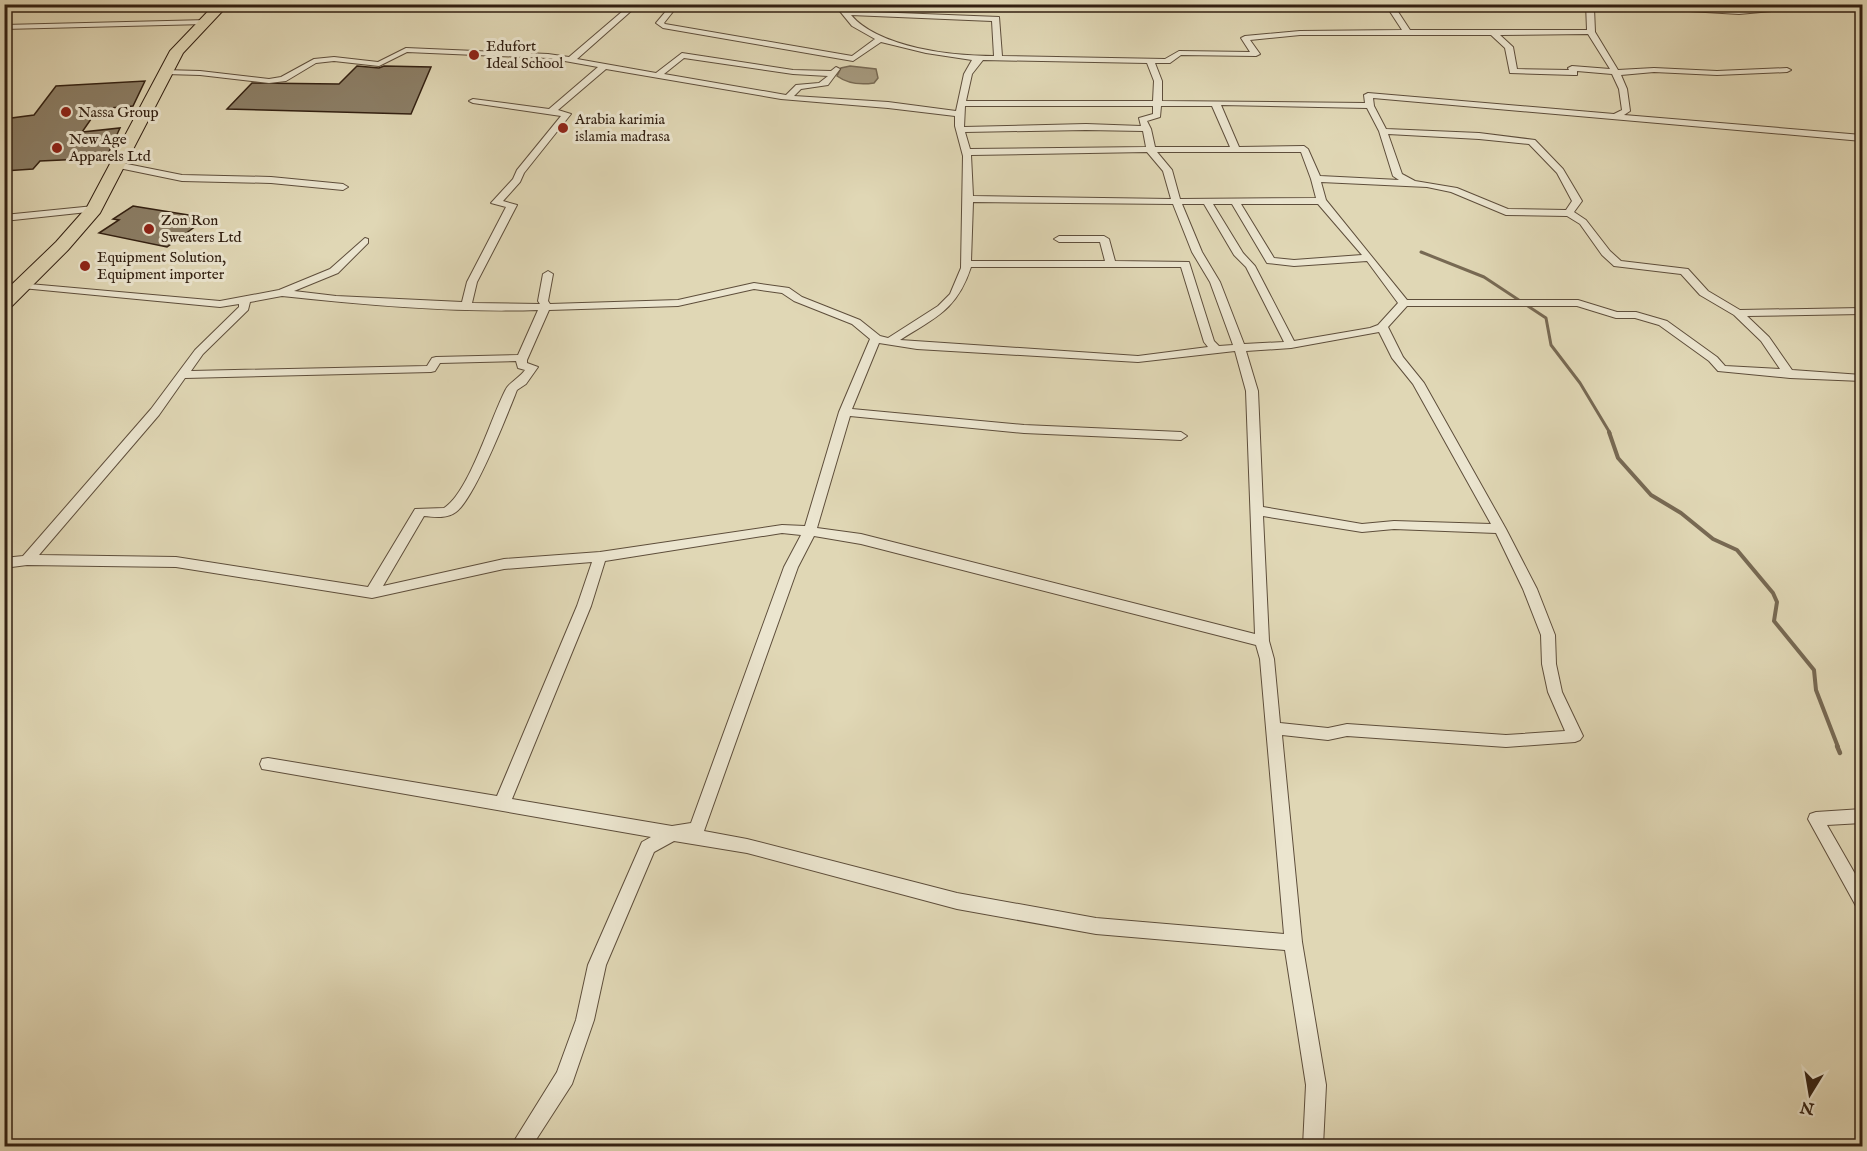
<svg xmlns="http://www.w3.org/2000/svg" width="1867" height="1151" font-family="'IM FELL English',serif">
  <rect width="100%" height="100%" fill="#e0d7b5"/>
  <filter id="stains"><feTurbulence type="fractalNoise" baseFrequency=".00333" numOctaves="4"/><feColorMatrix values="0 0 0 0 .2 0 0 0 0 .09 0 0 0 0 .02 0 0 0 .5 -.17"/></filter>
  <radialGradient id="worn" r=".72"><stop offset=".6" stop-color="#630" stop-opacity="0"/><stop offset="1" stop-color="#630" stop-opacity=".3"/></radialGradient>
  <path fill="#a5997e" stroke="#776953" stroke-width="1.5" d="M850 66 876 69 878 78 874 83C861 85 848 84 837 76L841 68Z"/>
  <g fill="none" stroke-linecap="round" stroke-linejoin="round">
    <path stroke="#776953" stroke-width="3" d="M1421 252 1484 277 1546 318 1551 345 1580 383 1610 433"/>
    <path stroke="#776953" stroke-width="4" d="M1609 432 1618 458 1651 495 1681 513 1713 539 1737 550 1773 593 1777 602 1774 621 1814 670 1816 690 1838 747"/>
    <path stroke="#776953" stroke-width="4.5" d="M1837 746 1840 753"/>
  </g>
  <path fill="#8c7f67" stroke="#322012" stroke-width="1.5" d="M357 66 379 68 384 66 431 67 411 114 227 109 252 83 339 84Z
    M145 81 133 106 98 109 82 132 120 128 106 158 40 161 33 169 4 171V119L34 115 56 86Z
    M133 206 139 207 207 218 167 247 99 233 119 220 113 219Z"/>
  <g fill="none" stroke-linecap="round" stroke-linejoin="round">
    <defs>
      <path id="street" d="M631 4H639L577 59 656 73 682 53 793 70 831 71 836 67 840 69 828 85 801 89 794 96 888 102 956 111 964 74 972 60 926 53 881 42 853 61 663 28 656 23 672 4H679L664 23 665 24 852 56 875 39 852 26 834 4H841L847 11 999 17 1002 56 1165 59 1179 51 1250 52 1241 38 1245 36 1300 31 1402 30 1387 7 1349 4H1393L1410 30H1587L1586 4H1650L1739 10 1812 4H1851L1739 14 1639 8H1594L1595 32 1618 70 1654 68 1717 71 1787 68 1791 70 1787 72 1717 75 1654 72 1621 75 1627 89 1630 111 1624 115 1862 135V141L1373 98 1374 106 1386 129 1479 133 1535 140 1563 169 1582 201 1574 212 1586 220 1610 251 1621 261 1688 269 1708 291 1740 310 1862 308V314L1747 316 1769 337 1792 370 1862 375V381L1790 378 1718 371 1709 361 1659 325 1635 318H1616L1577 306H1407L1388 327 1403 357 1424 383 1506 529 1537 589 1555 635 1556 664 1562 692 1583 736 1580 740 1575 742 1506 747 1347 736 1328 740 1282 735 1302 942 1326 1085 1323 1146H1303L1306 1085 1285 950 1096 934 957 909 747 853 674 841 654 852 606 965 594 1020 572 1084 532 1146H511L557 1072 576 1020 588 965 642 842 651 837 268 770 262 769 260 764 262 759 268 758 497 796 577 606 592 562 504 569 372 598 176 567 27 565 4 568V558L23 556 151 409 195 350 239 307V304L220 307 22 288 18 287V283L220 301 279 290 330 269 365 238 368 239V243L338 273 294 291 336 296 462 302 467 282 506 207 491 203 513 179 517 170 561 116 473 103 469 101 473 99 549 109 598 67 548 58 407 52 379 66 334 61 316 63 286 81 269 83 200 75 166 74 162 72 163 70 200 71 269 79 281 77 314 59 334 57 378 62 406 48 548 54 569 57ZM851 15 992 21 994 56C953 56 879 48 851 15ZM1588 34 1610 69 1572 66 1568 68 1569 70 1517 69 1513 47 1500 35ZM1300 35H1491L1505 48 1510 73 1574 75H1577V71L1612 74 1619 89 1622 110 1614 114 1368 93 1364 95 1365 103 1162 101V81L1155 63H1170L1181 55 1256 56 1260 54 1250 40ZM684 58 793 74 828 76 819 83 796 85 786 95 664 74ZM983 60 1147 63 1154 81 1153 101H966L972 74ZM606 69 781 99 888 108 955 116V126L963 156 961 268 950 294 938 306 888 338 880 336 860 320 802 297 789 288 754 283 678 300 550 304 548 301 553 274 548 271 543 274 538 301 540 304 472 303 477 282 517 205 503 201 520 182 524 173 571 114 558 110ZM1221 105 1367 108 1379 131 1393 176 1399 180 1320 176 1308 149 1304 146 1239 147ZM965 106H1153V114L1139 118 1141 126 1086 124 964 127ZM1161 106H1212L1230 147H1155L1151 129 1147 121 1160 117ZM1086 130 1143 131 1146 147 970 149 965 132ZM1388 134 1479 139 1529 144 1557 173 1572 201 1566 210 1508 209 1457 188 1415 181 1402 174ZM1147 152 1163 171 1171 199 973 196 971 155ZM1157 152H1301L1311 179 1316 198 1180 199 1172 170ZM1321 182 1427 187 1451 192 1506 215 1567 216 1580 224 1602 255 1614 266 1681 274 1700 295 1734 315 1761 341 1780 369 1725 366 1717 357 1667 321 1636 312H1617L1578 300H1407L1326 200ZM973 202 1173 204 1192 252 1210 282 1233 345 1219 346 1214 341 1189 262 1115 261 1109 239 1104 236H1059L1054 239 1059 242H1100L1105 261H971ZM1182 204H1204L1234 255 1246 267 1284 342 1244 344 1220 282 1202 252ZM1213 204H1232L1267 263 1294 266 1367 261 1398 303 1378 325 1370 328 1294 341 1255 266 1243 253ZM1241 204H1318L1362 255 1294 260 1274 258ZM971 267H1181L1204 342 1208 347 1138 356 900 340C936 317 957 310 971 267ZM754 289 782 293 794 301 852 324 870 339 839 412 805 526 782 525 600 552 504 559 383 586 424 516C434 517 447 519 456 512 475 498 507 415 517 390L526 384 538 367 527 363V360L549 310 678 306ZM282 296C364 305 456 313 538 310L518 355 436 357 432 358 427 366 191 371 203 354 248 310 250 302ZM1379 332 1392 358 1413 384 1491 524 1394 521 1362 524 1263 507 1258 391 1246 351 1291 348ZM879 343 917 349 1138 362 1235 351 1246 391 1255 634 861 534 817 528 850 416 1024 433 1181 440 1187 436 1181 432 1024 425 852 409ZM516 361 518 368 525 370C519 378 509 383 506 389 491 417 469 493 444 508L415 509 368 587 176 557 39 555 159 415 185 378 431 372 435 371 440 363ZM1263 516 1362 532 1394 529 1496 533 1523 589 1541 635 1542 664 1548 692 1565 731 1506 735 1347 724 1328 728 1280 723 1274 659 1269 641ZM782 533 801 535 784 567 691 823 672 826 512 799 591 606 605 561ZM814 536 861 544 1256 645 1260 659 1284 934 1096 918 957 893 747 839 704 831 798 567Z
        M703 4 753 7 768 4 754 11Z
        M208 20 209 22 205 24 4 29V25Z
        M117 162 182 175 271 177 343 184 348 187 343 190 271 183 182 181 114 167 113 165Z
        M94 206 97 207V211L4 221V215Z
        M1862 809V823L1827 825 1862 886V909L1856 906 1808 819 1810 814 1816 812Z"/>
      <path id="highway" d="M215 4H229L183 53 100 213 68 250 11 307 4 308V292L56 242 87 207 170 51Z"/>
    </defs>
    <use href="#street" stroke="#5e4e3b" stroke-width="2"/>
    <use href="#highway" stroke="#322012" stroke-width="2"/>
    <use href="#street" fill="#ebe5cf" fill-rule="evenodd"/>
    <use href="#highway" fill="#e0d7b5" fill-rule="evenodd"/>
  </g>
  <g fill="#8f2418" stroke="#ebe5cf" stroke-width="2">
    <circle cx="474" cy="55" r="6"/>
    <circle cx="66" cy="112" r="6"/>
    <circle cx="563" cy="128" r="6"/>
    <circle cx="57" cy="148" r="6"/>
    <circle cx="149" cy="229" r="6"/>
    <circle cx="85" cy="266" r="6"/>
  </g>
  <g text-anchor="middle" dominant-baseline="central" stroke-width="6" stroke-linejoin="round" paint-order="stroke">
    <g font-size="15" fill="#322012" stroke="#ebe5cf" text-anchor="start">
      <text x="486" y="46">Edufort<tspan x="486" dy="17">Ideal School</tspan></text>
      <text x="78" y="112">Nassa Group</text>
      <text x="575" y="119">Arabia karimia<tspan x="575" dy="17">islamia madrasa</tspan></text>
      <text x="69" y="139">New Age<tspan x="69" dy="17">Apparels Ltd</tspan></text>
      <text x="161" y="220">Zon Ron<tspan x="161" dy="17">Sweaters Ltd</tspan></text>
      <text x="97" y="257">Equipment Solution,<tspan x="97" dy="17">Equipment importer</tspan></text>
    </g>
  </g>
  <rect width="1867" height="1151" fill="none" stroke="#e0d7b5" stroke-width="24"/>
  <rect x="6" y="6" width="1855" height="1139" fill="none" stroke="#322012" stroke-width="3"/>
  <rect x="12" y="12" width="1843" height="1127" fill="none" stroke="#322012" stroke-width="1.5"/>
  <g transform="translate(1810 1094) rotate(191)" stroke="#ebe5cf" stroke-width="4.5" paint-order="stroke">
  <path d="M0-4.5L10 22L0 15L-10 22Z" fill="#322012"/>
  <text y="-9" font-size="16" font-weight="bold" text-anchor="middle" fill="#322012">N</text>
  </g>
  <rect width="100%" height="100%" filter="url(#stains)"/>
  <rect width="100%" height="100%" fill="url(#worn)"/>
</svg>
